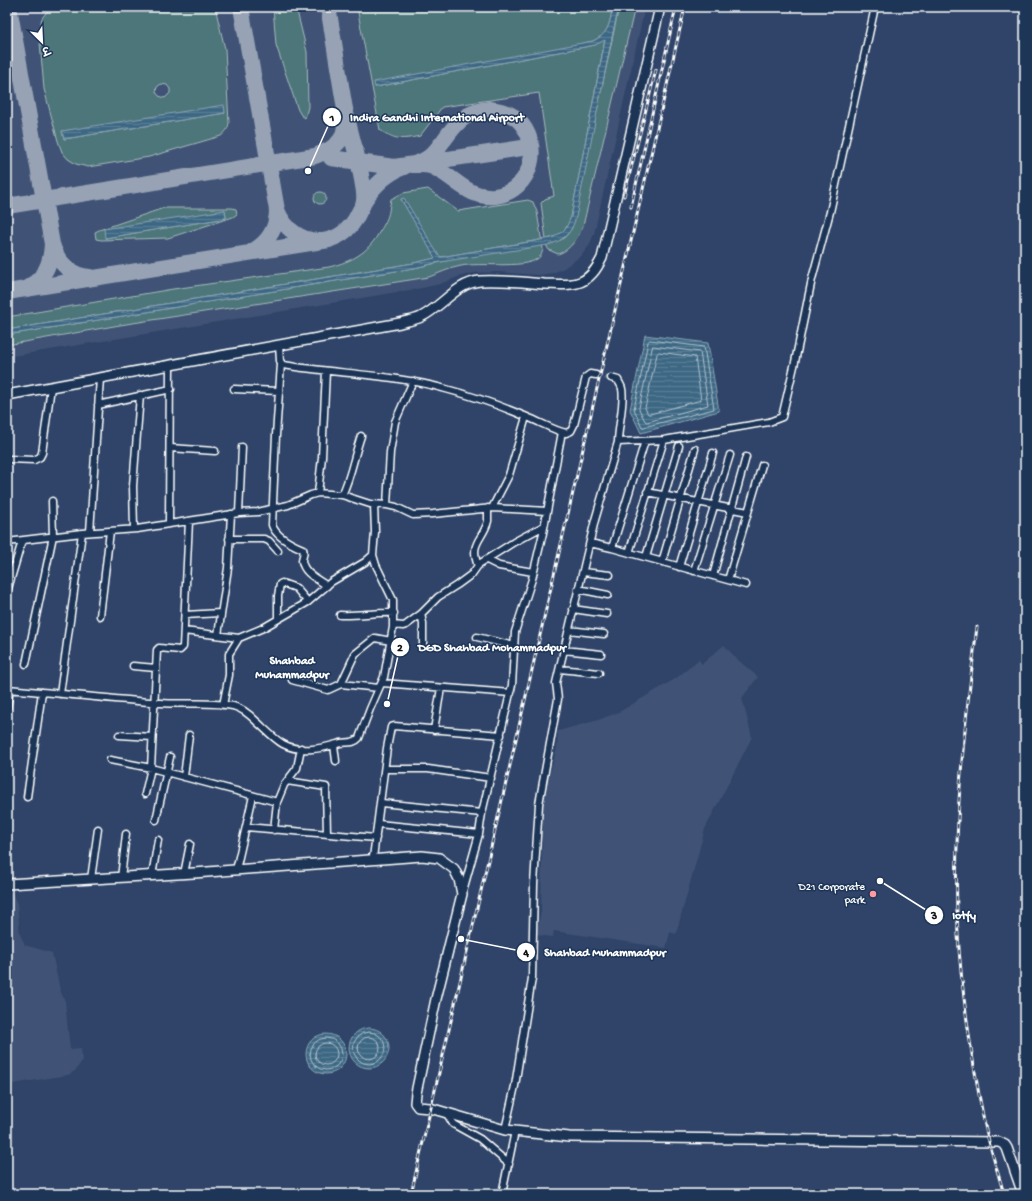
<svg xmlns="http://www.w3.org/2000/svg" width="1032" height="1201" font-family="'Gochi Hand','Playpen Sans Deva',sans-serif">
  <defs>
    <pattern id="water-rules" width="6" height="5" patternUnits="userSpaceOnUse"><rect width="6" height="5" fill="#3e6884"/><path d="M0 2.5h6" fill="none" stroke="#5b7f96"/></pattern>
  </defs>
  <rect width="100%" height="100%" fill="#2f4468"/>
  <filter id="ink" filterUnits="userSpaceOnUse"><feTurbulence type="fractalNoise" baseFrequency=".025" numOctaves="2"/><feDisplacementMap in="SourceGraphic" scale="8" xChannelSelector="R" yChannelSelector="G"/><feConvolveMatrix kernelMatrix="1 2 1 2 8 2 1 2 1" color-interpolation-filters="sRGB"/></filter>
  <g filter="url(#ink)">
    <path fill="#3f5276" d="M7 7H645L594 234 589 246 581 256 564 268 553 273 539 275 497 272 473 273 458 277 440 284 422 288 7 357Z
      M724 645 737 659 758 677 742 698 752 737 705 829 676 934 670 932 666 948 554 931 553 937 536 935 541 912 543 798 557 748 558 731 598 720 619 712 675 679 699 660 702 664Z
      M7 888 12 893 17 903 20 934 25 945 52 953 60 990 65 1001 70 1049 81 1048 82 1061 75 1071 68 1075 7 1085Z"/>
    <path fill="#4e767a" stroke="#a6babc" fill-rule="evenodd" d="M55 7H215L225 49 229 123C228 129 226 132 221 136L149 157 88 167 76 164 68 159 62 152 58 141 44 89 39 31 42 18 49 9ZM161 84 167 85 170 89V93L165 98 159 96 156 92 157 87ZM225 113 64 139 62 131Z
      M273 7H296L307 52 308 107 305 118 301 115 298 110 276 45Z
      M357 7H613C609 23 610 33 593 41L375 87 595 45 605 39 571 217C567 230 560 236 547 239L561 240 566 236 572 228 619 7H635L583 226C578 237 571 250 558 254L549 250 547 247 541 203 545 199 554 196 539 93 442 107 420 136C402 140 395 140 380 130Z
      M7 116C11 132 13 152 7 168Z
      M428 189 458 211 528 200 533 202 537 212 543 249C542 253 541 257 537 259 522 269 480 262 461 266 450 268 440 273 429 277L120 325 7 345V335L414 268 540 240 441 257 439 256 401 199 436 258 414 263 7 330V317L173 289 329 267C353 261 368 253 380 231 384 225 388 218 389 211 390 207 390 203 391 199L403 193Z
      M314 198a6 6 0 1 1 12 0a6 6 0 1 1-12 0Z
      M164 208H232L236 209 237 214 233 217 168 238 101 240 96 239 95 232 99 230ZM225 210 226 218 105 238Z"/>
    <path fill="url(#water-rules)" stroke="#8ba4b5" d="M613 7H619L613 32 576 217C572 233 563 241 548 245L440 262 414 268 7 335V330L414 263 435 258 401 199 404 198 439 256 441 257 552 238 565 230 571 217 605 40 595 45 375 87 374 82 593 41C610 33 609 23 613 7Z
      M224 105 225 113 64 139 62 131Z
      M225 210 226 218 105 238 104 229Z
      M645 335 708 343 719 411 641 433 630 410Z
      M349 1048a20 20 0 1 1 40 0a20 20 0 1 1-40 0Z
      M306 1054a20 20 0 1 1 40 0a20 20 0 1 1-40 0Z"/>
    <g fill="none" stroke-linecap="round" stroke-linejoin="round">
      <path stroke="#b2c3ce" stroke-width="1" d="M650 340 704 347 714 409 644 427H642L634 409 648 342Z
        M653 346 700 352 708 405 647 422 645 421 639 409Z
        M659 352 695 357 701 400 650 414H648L645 408 657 354Z
        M353 1048a16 16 0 1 1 32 0a16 16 0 1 1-32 0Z
        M358 1048a11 11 0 1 1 22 0a11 11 0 1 1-22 0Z
        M310 1054a16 16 0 1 1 32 0a16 16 0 1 1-32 0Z
        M315 1054a11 11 0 1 1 22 0a11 11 0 1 1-22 0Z"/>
      <path stroke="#97a2b4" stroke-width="16" d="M9 7 52 244C51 264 45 278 27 288
        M241 7 277 210C277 228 268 243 251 252
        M489 109C499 110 509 112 517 119 544 144 532 191 495 196 468 199 455 177 433 167 426 164 419 165 412 165 418 163 424 161 429 157 435 153 439 146 444 140 457 122 465 112 489 109Z
        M331 158 394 167 529 147
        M364 201C374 186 387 173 404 167
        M7 206 315 156C342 146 347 137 345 109
        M277 210C293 250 342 252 359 212 361 208 364 204 364 201 365 194 363 186 362 180 358 156 350 133 345 109 339 75 334 41 328 7
        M52 244C57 262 71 276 90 277
        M7 292 329 240"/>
      <path stroke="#4e607f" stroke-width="6" stroke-dasharray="6 3" stroke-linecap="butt" d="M596 375 611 378"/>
      <defs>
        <path id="street" d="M279 345 280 361 283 365C337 374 393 374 446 389 473 396 501 406 527 417 540 422 553 430 566 433L571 431 574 425 586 377 590 374 596 375
          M281 364 276 435 272 525C276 537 293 545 303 549 305 554 302 556 302 561 304 574 318 579 327 586
          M611 378 618 380C619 383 622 386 622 389 625 401 618 427 618 442L664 440 769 422 782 417 795 362 812 279 830 212 875 7
          M234 389 279 391
          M98 405 171 389
          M170 448 215 451
          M7 459 34 460 40 457 42 453 51 387
          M647 492 748 512
          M318 493 322 457 326 371
          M342 495C351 477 354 456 361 436
          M387 505 390 452 395 422 413 381
          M492 508 509 475 526 417
          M239 513 242 447
          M169 524 170 365
          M134 529 133 486 140 395
          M90 532 100 378
          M229 539H264L269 541 278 551
          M7 542 82 533 137 529 239 513 258 512 288 505 311 495 318 493 342 495 370 504 387 505 396 507 413 515 433 514 492 508 547 511
          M590 543 612 548 746 585
          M612 548 645 441
          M629 553 664 440
          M646 557 679 446
          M487 560 499 566 533 572
          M662 562 695 449
          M478 566C469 542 483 540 488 521 488 517 488 512 488 508
          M679 567 713 453
          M694 571 730 455
          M583 572 610 575
          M713 576 746 457
          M728 580 762 465
          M578 589 608 595
          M7 592 22 541
          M573 609 607 614
          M421 614 423 623V646
          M185 615 220 613
          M340 615C358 616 375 612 394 613
          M100 616 110 531
          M278 619V596L280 584 282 583 296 588 308 602
          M393 625 403 626 406 625 421 614 438 597 457 585 472 574 479 564 514 542 544 526
          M569 630 604 634
          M184 631 239 638
          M218 635 228 568 231 514
          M477 637 514 646
          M564 650 601 654
          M26 664 53 536 52 501
          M133 666 156 668
          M560 669 599 673
          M292 680 328 690 341 684 379 688
          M382 683 511 693
          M341 684 355 654 375 638 391 641
          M7 689C58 693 109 699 161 703 184 705 211 701 233 706 242 708 250 715 256 721 264 728 274 739 283 744 300 753 320 749 337 744 345 741 353 745 359 738L370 709 384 677 393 627V600L376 565 373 555 375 532 374 505
          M60 694 82 533
          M223 705 229 675V654L239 638 263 628 308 602 331 582 365 562 373 555
          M7 708 10 689
          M434 730 441 688
          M119 735 152 737
          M334 745 336 761
          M110 760 151 768 277 802
          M385 769H428L491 778
          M184 777 189 735
          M287 781 326 787 327 834
          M145 794 151 768 157 650 159 648 180 650 183 647 189 521
          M27 797 42 692
          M381 803 482 813
          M156 820 170 757
          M378 824 479 834
          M246 827 376 838
          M274 830 277 802 284 785 297 768 301 748
          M373 858 387 748 391 727 394 726 501 735
          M236 870 253 796
          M184 874 190 844
          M152 876 158 840
          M121 878 126 834
          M91 879 98 829
          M463 891 479 834 482 813 512 685 515 632 532 579 543 533 562 432
          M447 1114 453 1124 480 1139 509 1164
          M505 1130 515 1086 532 978 534 884 539 804 558 699 556 683 595 520 618 442
          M502 1194 515 1131"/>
        <path id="secondary" d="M7 395 400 323C407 321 415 320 421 317 442 307 456 283 480 281 501 280 523 282 544 284 555 284 567 286 577 283 590 280 597 268 602 258L660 7
          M7 884 194 873 422 856 439 858 454 869 459 879 462 894 436 999 416 1093 415 1103 418 1107 430 1108 505 1130 569 1137 999 1142 1005 1145 1007 1148 1023 1194"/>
      </defs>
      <use href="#street" stroke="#fff" stroke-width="9"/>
      <use href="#secondary" stroke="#fff" stroke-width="12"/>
      <use href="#street" stroke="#1d3557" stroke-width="6"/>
      <use href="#secondary" stroke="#1d3557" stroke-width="9"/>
      <defs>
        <path id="rail" d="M624 196 656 70
          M631 207 676 7
          M977 627C964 729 952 832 958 935 962 997 972 1060 984 1121 989 1145 997 1170 1004 1194
          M411 1194 685 7"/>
      </defs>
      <use href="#rail" stroke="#fff" stroke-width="3"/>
      <use href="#rail" stroke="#1d3557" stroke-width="1.5" stroke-dasharray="4.5" stroke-linecap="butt"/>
    </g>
  </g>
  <circle fill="#ff9aa2" stroke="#1d3557" stroke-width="1.5" cx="873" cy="894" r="4"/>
  <g text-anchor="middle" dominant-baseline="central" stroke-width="3" stroke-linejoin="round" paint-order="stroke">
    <g font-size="11" fill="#fff" stroke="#1d3557" text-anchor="end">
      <text x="865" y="888">D21 Corporate<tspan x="865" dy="13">park</tspan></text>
    </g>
    <g font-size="12" font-weight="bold" fill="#fff" stroke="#1d3557">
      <text x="292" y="662">Shahbad<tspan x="292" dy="14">Muhammadpur</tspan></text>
    </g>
  </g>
  <path fill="none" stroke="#fff" stroke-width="1.5" d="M308 171L332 117M387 704L400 647M880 881L934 915M461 939L526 952"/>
  <g fill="#fff" stroke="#1d3557" stroke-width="1.5">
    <circle cx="308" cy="171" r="4"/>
    <circle cx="387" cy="704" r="4"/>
    <circle cx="880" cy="881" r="4"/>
    <circle cx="461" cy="939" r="4"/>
    <circle cx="332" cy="117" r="10"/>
    <circle cx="400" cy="647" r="10"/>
    <circle cx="934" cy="915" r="10"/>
    <circle cx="526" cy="952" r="10"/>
  </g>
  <g font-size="12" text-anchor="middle" font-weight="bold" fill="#111">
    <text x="332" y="121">1</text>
    <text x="400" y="651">2</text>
    <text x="934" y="919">3</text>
    <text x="526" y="956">4</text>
  </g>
  <g font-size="12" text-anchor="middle" font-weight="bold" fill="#fff" stroke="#1d3557" stroke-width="3" stroke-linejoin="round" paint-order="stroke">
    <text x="437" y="121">Indira Gandhi International Airport</text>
    <text x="492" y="651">DGD Shahbad Mohammadpur</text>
    <text x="964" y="919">Iotfy</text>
    <text x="605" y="956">Shahbad Muhammadpur</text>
  </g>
  <rect width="1032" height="1201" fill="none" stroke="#1d3557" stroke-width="24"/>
  <rect x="12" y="12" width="1008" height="1177" fill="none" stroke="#fff" stroke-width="1.5" filter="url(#ink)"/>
  <g transform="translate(42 42) rotate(156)" stroke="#1d3557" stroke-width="3" paint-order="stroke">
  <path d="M0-3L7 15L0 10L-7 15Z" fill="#ffffff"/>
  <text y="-6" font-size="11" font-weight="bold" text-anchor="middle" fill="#ffffff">उ</text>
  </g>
</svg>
